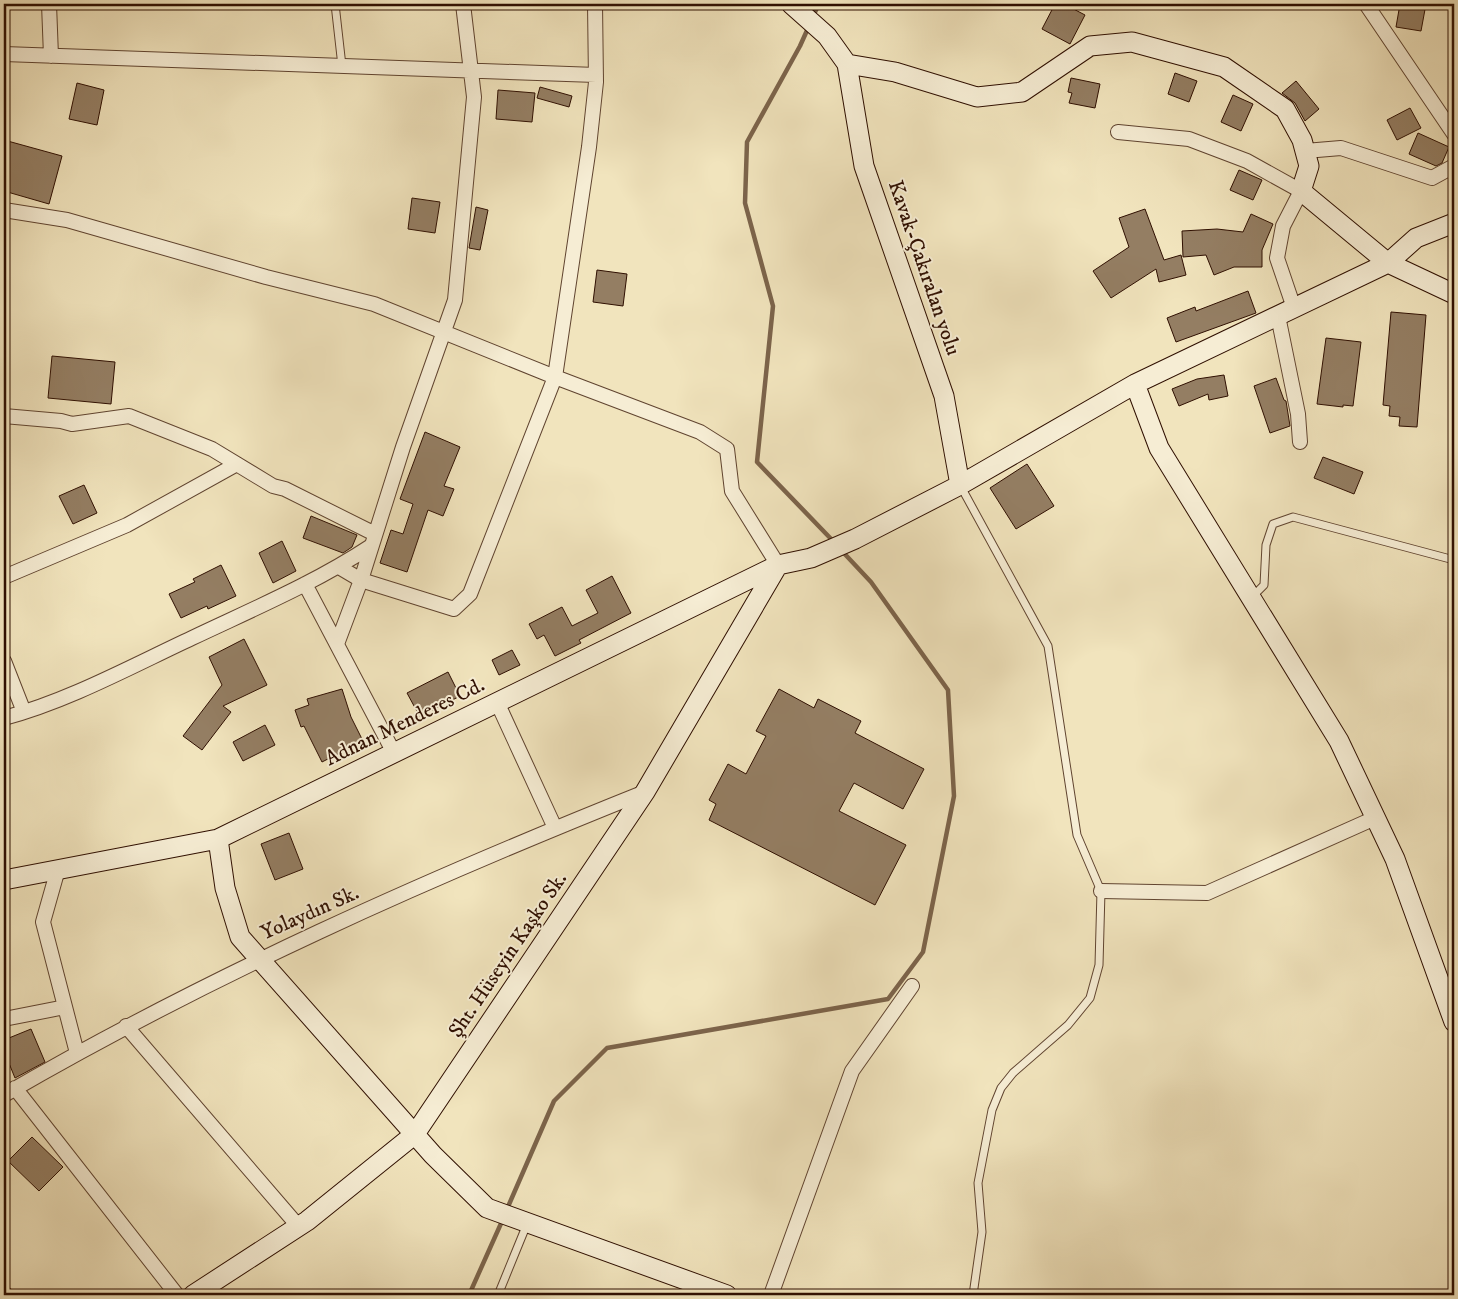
<svg xmlns="http://www.w3.org/2000/svg" width="1458" height="1299" font-family="'IM FELL DW Pica',serif">
  <rect width="100%" height="100%" fill="#f1e4bd"/>
  <filter id="stains"><feTurbulence type="fractalNoise" baseFrequency=".004" numOctaves="4"/><feColorMatrix values="0 0 0 0 .2 0 0 0 0 .09 0 0 0 0 .02 0 0 0 .5 -.17"/></filter>
  <radialGradient id="worn" r=".72"><stop offset=".6" stop-color="#630" stop-opacity="0"/><stop offset="1" stop-color="#630" stop-opacity=".3"/></radialGradient>
  <g fill="none" stroke-linecap="round" stroke-linejoin="round">
    <path stroke="#7c644b" stroke-width="4.5" d="M813 16 819 4
      M809 26 800 46 747 142 745 203 773 306 757 462 834 542
      M507 1209 554 1101 607 1048 888 999 923 952 954 796 948 690 871 582 841 550
      M469 1295 503 1219"/>
  </g>
  <path fill="#947e63" stroke="#2f0f01" d="M1055 4H1064L1085 15 1070 44 1042 29Z
    M1400 4H1426L1421 31 1396 27Z
    M1175 73 1197 81 1189 102 1168 94Z
    M1071 78 1100 84 1095 108 1069 103 1072 93 1068 92Z
    M1296 81 1319 109 1305 121 1295 103 1282 93Z
    M77 83 104 90 97 125 69 119Z
    M540 87 572 96 569 107 537 98Z
    M498 90 535 93 532 122 496 119Z
    M1233 95 1253 104 1241 131 1221 122Z
    M1410 108 1421 128 1397 140 1387 120Z
    M1418 133 1449 147 1442 163 1436 166 1409 154Z
    M4 140 62 156 49 204 4 191Z
    M1239 170 1262 180 1253 200 1230 190Z
    M412 198 440 202 435 233 408 229Z
    M476 207 488 210 480 250 469 248Z
    M1145 209 1164 260 1181 255 1186 275 1159 282 1156 269 1111 298 1093 271 1129 247 1119 218Z
    M1251 214 1273 224 1262 250V267H1234L1214 275 1206 255 1183 257 1182 231 1217 229 1243 232Z
    M597 270 627 274 623 306 593 302Z
    M1248 291 1256 313 1176 342 1167 318 1195 307 1196 311Z
    M1391 312 1426 315 1417 427 1399 426 1400 417 1389 416 1390 406 1383 405Z
    M1326 338 1361 342 1353 406 1343 405V407L1317 404Z
    M52 356 115 362 111 404 48 398Z
    M1224 375 1228 396 1209 400 1208 394 1179 406 1172 389 1197 379Z
    M1276 378 1284 400 1286 401 1290 426 1270 433 1254 386Z
    M425 432 460 447 444 486 454 489 443 516 428 510 407 572 380 563 391 530 403 534 413 504 400 499Z
    M1323 457 1363 472 1354 494 1314 478Z
    M1027 464 1054 506 1016 529 990 488Z
    M84 485 97 513 73 524 59 496Z
    M311 516 357 535 352 547 343 553 303 538Z
    M282 541 296 571 273 583 259 553Z
    M221 565 236 596 208 609 207 606 181 618 169 594 195 582 193 579Z
    M612 576 631 613 579 640 581 643 555 656 544 635 537 639 529 624 562 607 572 626 598 613 586 590Z
    M244 639 267 685 223 706 231 712 202 750 183 736 222 685 209 657Z
    M512 650 520 665 499 675 492 660Z
    M448 672 460 696 420 717 407 693Z
    M342 689 351 717 363 741 322 762 304 726 301 727 295 710 309 705 307 699Z
    M779 689 814 708 818 699 861 721 855 733 924 769 903 809 854 783 839 811 906 845 875 905 709 820 716 804 709 800 728 764 746 774 766 736 756 731Z
    M265 725 275 745 243 761 233 742Z
    M289 833 303 869 275 880 261 844Z
    M31 1029 45 1062 15 1078 4 1051V1040Z
    M32 1137 63 1167 39 1191 8 1161Z"/>
  <g fill="none" stroke-linecap="round" stroke-linejoin="round">
    <defs>
      <path id="lane" d="M335 4 342 66
        M960 485 1048 646 1077 835 1101 891 1099 965 1090 998 1068 1025 1013 1073 1001 1088 992 1110 978 1183 982 1232 973 1295
        M1252 597 1264 585 1266 545 1273 524 1293 517 1454 560
        M498 1295 527 1224"/>
      <path id="street" d="M49 4 51 56
        M1366 4 1454 134
        M4 54 596 75
        M1118 132 1189 139 1247 161 1301 191 1283 226 1277 258 1294 308
        M1305 151 1341 148 1432 178 1454 166
        M4 210 67 220 266 277 374 304 555 377 700 432 727 449 732 491 778 565
        M1278 316 1298 414 1300 442
        M4 416 61 421 72 424 129 416 212 449 273 486 285 489 375 534
        M339 567 361 580 454 609 470 594 555 377 589 147 596 82 595 4
        M4 577 127 525 237 464
        M305 584 394 753
        M337 644 361 580 403 447 455 300 474 97 463 4
        M4 661 24 712
        M497 702 555 828
        M4 718C68 701 132 666 192 638 253 609 315 583 371 546
        M58 869 43 922 77 1053
        M1101 891 1207 893 1375 818
        M4 1019 65 1007
        M126 1026 299 1227
        M15 1088 177 1295
        M4 1095C209 976 425 880 645 792
        M4 1293 6 1295
        M771 1295 852 1071 912 986"/>
      <path id="secondary" d="M791 4 827 36 847 64 895 72 977 97 1022 92 1090 46 1132 42 1224 67 1285 109 1302 140 1309 166 1301 191 1388 263 1454 294
        M847 64 864 166 944 396 960 485
        M1135 384 1159 448 1339 741 1395 859 1454 1022
        M218 839 225 888 240 937 433 1155 487 1208 727 1295
        M4 880 218 839 778 565 811 558 855 539 960 485 1135 384 1388 263 1416 238 1454 223
        M193 1295 307 1221 415 1134 645 792 778 565"/>
    </defs>
    <use href="#lane" stroke="#604430" stroke-width="9"/>
    <use href="#street" stroke="#604430" stroke-width="16"/>
    <use href="#secondary" stroke="#2f0f01" stroke-width="21"/>
    <use href="#lane" stroke="#f6edd4" stroke-width="7"/>
    <use href="#street" stroke="#f6edd4" stroke-width="14"/>
    <use href="#secondary" stroke="#f6edd4" stroke-width="19"/>
  </g>
  <g text-anchor="middle" dominant-baseline="central" stroke-width="4" stroke-linejoin="round" paint-order="stroke">
    <g font-size="21" fill="#2f0f01" stroke="#f6edd4">
      <text transform="translate(924 268) rotate(71)">Kavak-Çakıralan yolu</text>
      <text transform="translate(405 722) rotate(-26)">Adnan Menderes Cd.</text>
      <text transform="translate(310 913) rotate(-24)">Yolaydın Sk.</text>
      <text transform="translate(508 955) rotate(-56)">Şht. Hüseyin Kaşko Sk.</text>
    </g>
  </g>
  <rect width="1458" height="1299" fill="none" stroke="#f1e4bd" stroke-width="20"/>
  <rect x="5" y="5" width="1448" height="1289" fill="none" stroke="#2f0f01" stroke-width="2.5"/>
  <rect x="10" y="10" width="1438" height="1279" fill="none" stroke="#2f0f01"/>
  <rect width="100%" height="100%" filter="url(#stains)"/>
  <rect width="100%" height="100%" fill="url(#worn)"/>
</svg>
